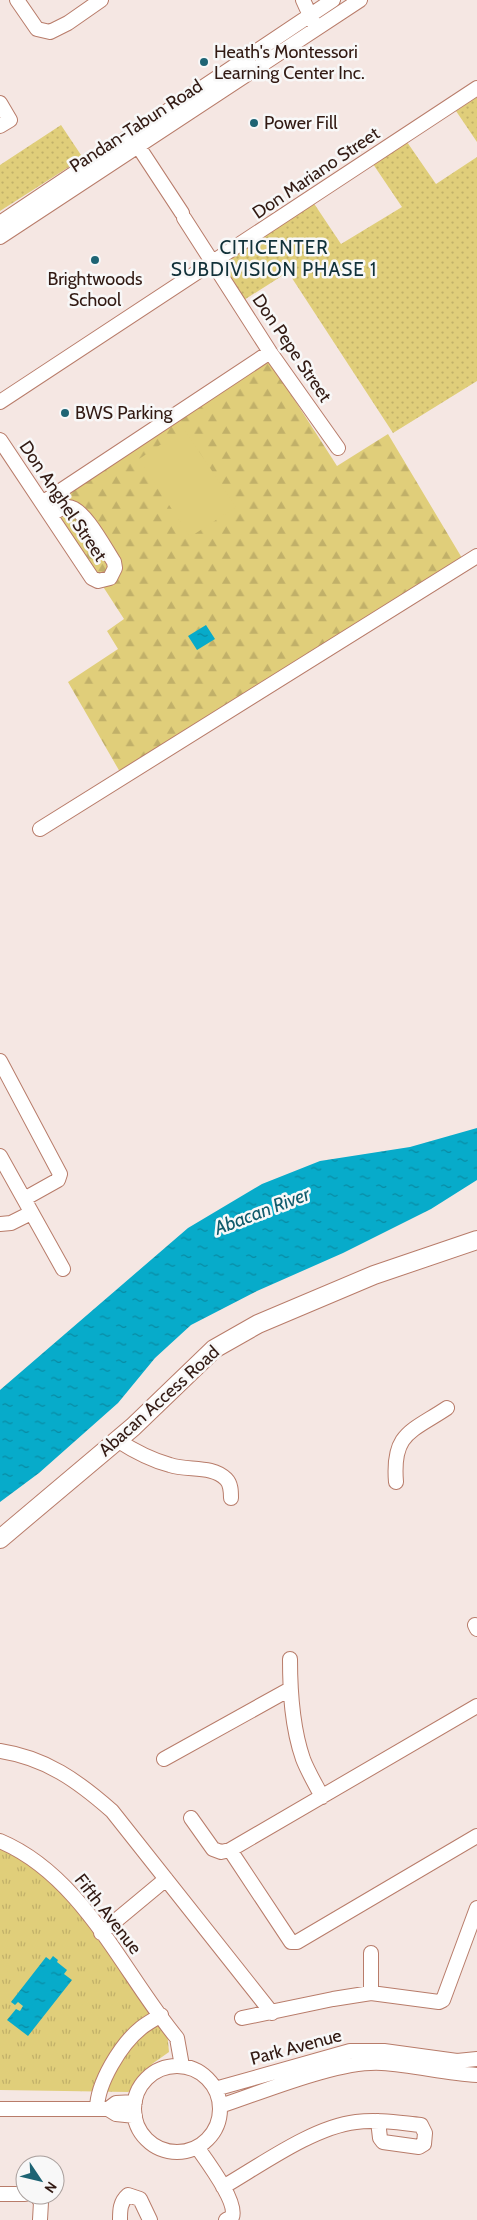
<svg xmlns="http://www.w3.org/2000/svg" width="477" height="2220" font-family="Cabin,sans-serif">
  <defs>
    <pattern id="grass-dots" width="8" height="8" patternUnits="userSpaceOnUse" patternTransform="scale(1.25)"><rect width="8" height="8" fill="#e0ce7a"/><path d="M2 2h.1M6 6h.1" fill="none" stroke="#c1b069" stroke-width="1.8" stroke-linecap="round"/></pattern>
    <pattern id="forest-firs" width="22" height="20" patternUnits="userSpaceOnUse" patternTransform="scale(1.25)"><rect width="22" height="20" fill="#e0ce7a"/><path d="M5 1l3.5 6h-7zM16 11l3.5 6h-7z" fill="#c1b069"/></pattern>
    <pattern id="park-tufts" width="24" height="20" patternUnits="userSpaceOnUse" patternTransform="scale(1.25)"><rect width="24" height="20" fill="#e0ce7a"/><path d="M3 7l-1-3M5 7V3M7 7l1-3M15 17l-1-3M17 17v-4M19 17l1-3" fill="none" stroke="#c1b069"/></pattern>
    <pattern id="water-ripples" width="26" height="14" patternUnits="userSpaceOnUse" patternTransform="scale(1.25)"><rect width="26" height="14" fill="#07abca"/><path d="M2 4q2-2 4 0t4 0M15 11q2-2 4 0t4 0" fill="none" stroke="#098aa3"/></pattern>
  </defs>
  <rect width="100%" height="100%" fill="#f5e7e3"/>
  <path fill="url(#grass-dots)" d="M477 97V142L456 111Z
    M61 125 83 158 0 211V165Z
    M407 142 436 184 477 157V381L393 433 288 272 244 300 222 265 223 262 313 202 341 244 402 207 373 164Z"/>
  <path fill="url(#forest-firs)" d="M269 360 337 466 388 434 462 558 120 772 68 682 118 649 107 631 124 619 49 503Z"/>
  <path fill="url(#park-tufts)" d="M0 1845 54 1879 167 2031 169 2052 152 2064 138 2089 128 2092 0 2090Z"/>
  <path fill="#e0ce7a" d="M184 429 236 507 190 537 139 459Z"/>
  <path fill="url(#water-ripples)" d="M206 625 215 639 197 650 188 636Z
    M477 1128V1180L431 1209 343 1253 257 1291 191 1325 155 1358 118 1403 39 1473 0 1502V1390L188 1228 262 1184 320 1161 410 1147Z
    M53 1956 58 1960 57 1962 67 1970 64 1974 72 1980 28 2036 7 2020 16 2009 20 2011 23 2006 18 2002 15 2005 11 2002 46 1957 50 1960Z"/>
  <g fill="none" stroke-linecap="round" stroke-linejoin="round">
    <defs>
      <path id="minor" d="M17 0 37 29 50 32 68 23 101 0
        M303 0 313 22
        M0 103 10 120 0 126
        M138 146 182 213
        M184 218 270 352 338 448
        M0 223 333 0
        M0 237 360 0
        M0 402 477 88
        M0 440 92 578 98 581 110 578 115 568 114 562C106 550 83 506 68 507 61 507 56 512 50 515
        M42 503 270 352
        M40 829 477 556
        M0 1061 60 1174 58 1180 24 1199
        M0 1156 63 1269
        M0 1224 11 1223 31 1213
        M117 1440C134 1451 151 1460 170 1465 188 1471 212 1465 226 1479 231 1484 231 1491 231 1498
        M396 1482C392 1433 411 1432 447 1408
        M475 1625 477 1629
        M290 1659C290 1693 292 1727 303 1759 308 1772 316 1785 322 1797
        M0 1751C46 1758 78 1781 112 1811L272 2013
        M164 1759 290 1689
        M191 1818 213 1849 221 1852 230 1850 477 1706
        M0 1841C83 1876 123 1973 177 2038L182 2066
        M230 1850 291 1942H297L477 1836
        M101 1933 166 1879
        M371 1953V1993
        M242 2018 333 1999 371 1993 439 2002 443 2000 477 1908
        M134 2109a43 43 0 1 1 86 0a43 43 0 1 1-86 0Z
        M215 2089 350 2051H384L457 2061 477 2059
        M220 2106C263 2092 338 2060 382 2063 414 2065 445 2073 477 2075
        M0 2109H108L116 2114 135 2116
        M97 2109C97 2083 121 2044 141 2028 147 2023 155 2019 161 2015
        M108 2109 116 2103 135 2102
        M197 2147C206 2160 238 2202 232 2217L226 2220
        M223 2187C261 2165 313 2127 356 2122 378 2119 400 2123 421 2125L425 2133 424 2144 419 2147 383 2142 380 2138 378 2121
        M0 2194H25
        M36 2195 41 2202 40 2220
        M120 2220C120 2210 120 2202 128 2195L140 2199 150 2220"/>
      <path id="tertiary" d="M0 1539 133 1427 214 1349 258 1324 374 1275 477 1240"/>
    </defs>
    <use href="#minor" stroke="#b87c6a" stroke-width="16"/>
    <use href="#tertiary" stroke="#b87c6a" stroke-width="20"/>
    <use href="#minor" stroke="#fff" stroke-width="14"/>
    <use href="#tertiary" stroke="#fff" stroke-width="18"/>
  </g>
  <g fill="#1e6474" stroke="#f8f8f8" stroke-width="2">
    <circle cx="204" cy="62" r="5"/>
    <circle cx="254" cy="123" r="5"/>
    <circle cx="95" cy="260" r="5"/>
    <circle cx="65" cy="413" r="5"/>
  </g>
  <g text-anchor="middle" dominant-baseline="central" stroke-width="5" stroke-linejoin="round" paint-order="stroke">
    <g font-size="18" fill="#321a13" stroke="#f8f8f8" text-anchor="start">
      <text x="214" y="52">Heath's Montessori<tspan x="214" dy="21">Learning Center Inc.</tspan></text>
      <text x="264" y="123">Power Fill</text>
      <text x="95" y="279" text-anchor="middle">Brightwoods<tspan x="95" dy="21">School</tspan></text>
      <text x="75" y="413">BWS Parking</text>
    </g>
    <g font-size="18" fill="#321a13" stroke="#f8f8f8">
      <text transform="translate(136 126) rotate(-33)">Pandan-Tabun Road</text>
      <text transform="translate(316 173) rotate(-34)">Don Mariano Street</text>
      <text transform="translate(292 348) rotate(56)">Don Pepe Street</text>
      <text transform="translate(63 501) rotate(56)">Don Anghel Street</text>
      <text transform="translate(159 1401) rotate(-42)">Abacan Access Road</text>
      <text transform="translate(108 1914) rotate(52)">Fifth Avenue</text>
      <text transform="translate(296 2047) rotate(-15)">Park Avenue</text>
    </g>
    <g font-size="19" letter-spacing="1" fill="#113139" stroke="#f8f8f8">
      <text x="274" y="247">CITICENTER<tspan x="274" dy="22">SUBDIVISION PHASE 1</tspan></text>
    </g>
    <g font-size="19" font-style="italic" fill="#105b6c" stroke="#f8f8f8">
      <text transform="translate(262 1211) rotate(-21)">Abacan River</text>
    </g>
  </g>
  <g transform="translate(40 2180) rotate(125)"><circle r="24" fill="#f8f8f8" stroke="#a99f9c"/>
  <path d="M0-4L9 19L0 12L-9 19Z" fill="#1e6474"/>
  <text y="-8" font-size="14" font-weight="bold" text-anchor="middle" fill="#321a13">N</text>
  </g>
</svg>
